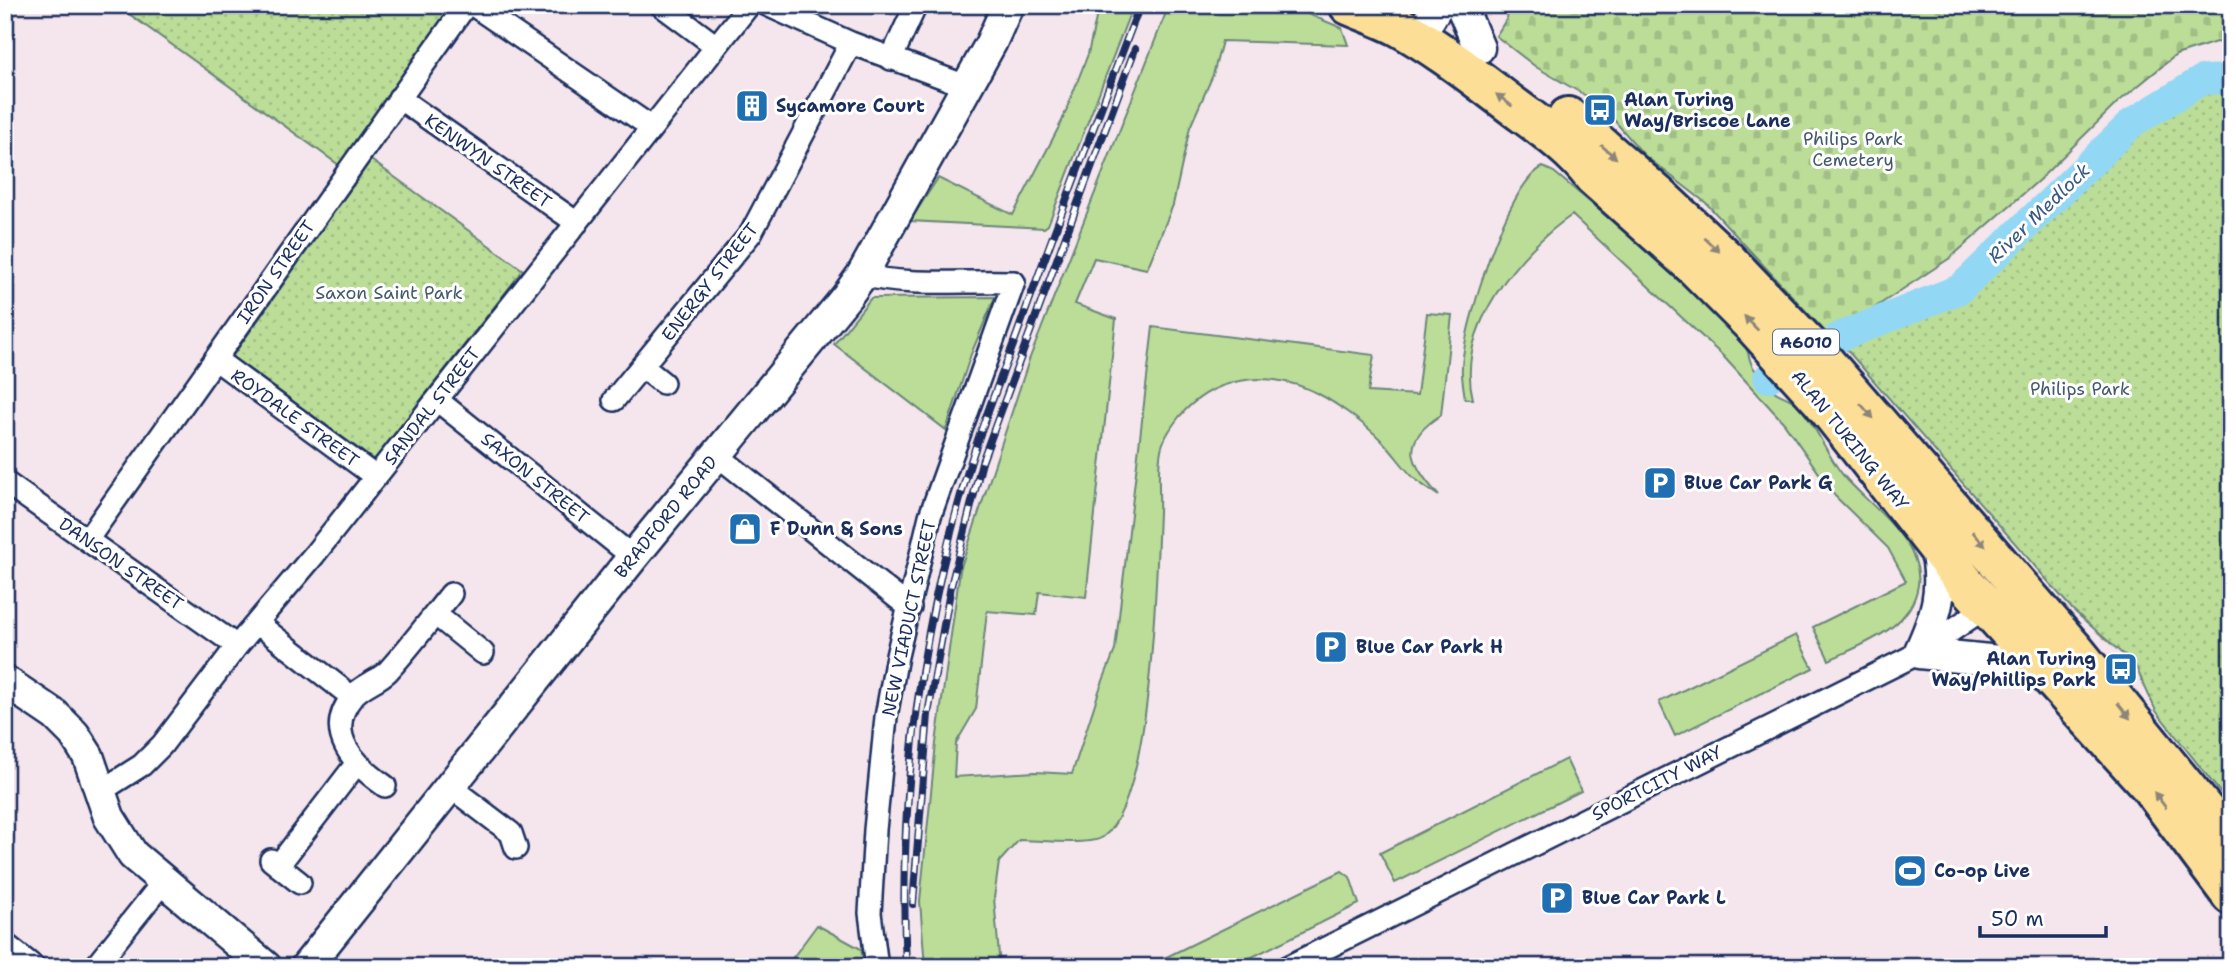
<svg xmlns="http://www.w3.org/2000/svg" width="2236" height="972" font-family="'Shantell Sans',sans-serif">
  <defs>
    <pattern id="cemetery-stones" width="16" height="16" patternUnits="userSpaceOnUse" patternTransform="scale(1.75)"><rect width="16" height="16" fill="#bbdd97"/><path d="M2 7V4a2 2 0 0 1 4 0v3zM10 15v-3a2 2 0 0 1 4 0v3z" fill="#a0be85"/></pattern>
    <pattern id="park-dots" width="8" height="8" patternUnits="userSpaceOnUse" patternTransform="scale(1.75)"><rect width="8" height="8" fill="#bbdd97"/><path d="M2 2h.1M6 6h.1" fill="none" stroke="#a0be85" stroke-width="1.8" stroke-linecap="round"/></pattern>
  </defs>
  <rect width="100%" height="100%" fill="#f5e5ec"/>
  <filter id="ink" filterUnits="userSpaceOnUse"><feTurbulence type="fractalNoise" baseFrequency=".0143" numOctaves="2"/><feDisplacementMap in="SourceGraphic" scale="14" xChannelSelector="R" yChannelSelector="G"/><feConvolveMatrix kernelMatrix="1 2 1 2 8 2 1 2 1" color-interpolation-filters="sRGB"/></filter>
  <g filter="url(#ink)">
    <path fill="#bbdd97" stroke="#6b867a" stroke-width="2" d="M1099 5H1133L1048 225 1044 228 910 221 938 178 1013 215 1062 121 1088 54Z
      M1169 5H1286L1342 28 1348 45 1222 41 1213 75 1190 127 1173 205 1147 269 1094 258 1075 304 1116 319 1086 597 1039 592 1036 615 987 611 976 709 956 743 954 777 1035 772 1072 774 1099 691 1115 650 1153 327 1374 355 1368 392 1417 395 1427 313 1452 315 1441 415C1398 442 1411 464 1439 496 1430 490 1420 484 1413 477 1402 466 1393 452 1382 441 1365 424 1331 398 1308 389 1261 370 1212 378 1179 417 1172 426 1163 439 1161 450 1157 470 1160 493 1159 513 1156 577 1153 801 1103 837 1091 846 1037 840 1019 840L999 862 994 898 1000 967H925L920 901 936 743 960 570 1029 360Z
      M1543 167 1554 172C1615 223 1676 275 1732 332 1736 336 1743 342 1746 347 1749 353 1749 361 1753 367 1758 375 1767 384 1774 391 1781 396 1791 398 1797 404 1817 425 1825 453 1843 475 1868 505 1924 541 1918 585 1912 628 1863 644 1829 660L1813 627 1906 581 1888 548 1835 496 1784 423 1723 356 1572 215C1519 251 1455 329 1473 399H1465C1464 389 1461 377 1462 367 1464 326 1506 184 1543 167Z
      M995 297 971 354 946 430 834 344 871 298Z
      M1796 635 1813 668 1675 736 1659 702Z
      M1566 759 1581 791 1395 883 1380 853Z
      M1342 871 1350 877 1359 904 1232 967H1146Z
      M817 925 861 949 864 967H786Z"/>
    <path fill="url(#cemetery-stones)" stroke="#6b867a" stroke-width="2" d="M1510 5H2231V43L2216 42 2176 55 2117 103 2039 180 1950 258 1830 337 1706 203 1644 155 1608 113 1588 97 1536 67 1496 36 1507 18Z"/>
    <path fill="url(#park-dots)" stroke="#6b867a" stroke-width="2" d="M122 5H452L339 165 125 11Z
      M2231 81V806L2156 711 2135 665 2073 610 1840 342 1962 293 2135 125 2203 82Z
      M371 160 523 270 374 460 232 357Z"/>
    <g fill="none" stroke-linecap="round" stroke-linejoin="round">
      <path stroke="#92d8f4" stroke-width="30" d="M1839 337 1960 289 2132 123 2202 80 2231 79
        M1768 378 1772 375"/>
      <defs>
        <path id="street" d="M473 5 651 127
          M661 5 716 46
          M767 5 851 43 966 86
          M891 59 916 5
          M399 98 577 223
          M862 275C908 287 966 280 1014 282L930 516 897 656 886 717 875 830 870 913 877 967
          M215 359 376 477
          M643 367 663 383
          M437 400 633 557
          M614 400 751 233 851 43
          M717 455 910 608
          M5 482 237 646
          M87 540 466 5
          M435 614 483 653
          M257 623 352 697
          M385 786C355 765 322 733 353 696 362 685 378 681 388 671 410 647 430 620 451 594
          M449 786 511 833 516 848
          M101 791 142 765 162 745 237 646 314 555 749 5
          M271 860 300 883
          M278 866 357 763
          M5 944 34 967
          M95 967 163 882
          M1288 967 1919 653 1986 607"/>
        <path id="secondary" d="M1461 5 1479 48
          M1418 38 1438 5
          M1935 545C1945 589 1937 614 1919 653L2039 665
          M5 681 55 715 74 734 88 756 109 817 133 855 266 967
          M306 967 633 557 847 296 862 275 991 43 1008 5"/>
        <path id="highway" d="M1349 5C1365 12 1382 18 1398 26 1440 49 1478 80 1517 109 1544 129 1573 149 1593 176L1695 267 1752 324 1822 401 1966 584 2149 785 2231 895
          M1568 117 1662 199 1725 258 1822 359 2076 652 2231 843"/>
      </defs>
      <use href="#street" stroke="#1b2f5e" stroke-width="26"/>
      <use href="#secondary" stroke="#1b2f5e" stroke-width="35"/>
      <use href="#highway" stroke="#1b2f5e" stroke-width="44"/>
      <use href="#street" stroke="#fff" stroke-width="21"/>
      <use href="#secondary" stroke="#fff" stroke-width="30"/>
      <use href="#highway" stroke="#fdde96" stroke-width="38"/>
      <defs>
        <path id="rail" d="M913 904 928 714 951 586 982 462 1135 49
          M906 967C898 800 920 631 968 471 981 426 1000 381 1016 337 1056 226 1098 116 1140 5"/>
      </defs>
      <use href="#rail" stroke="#1b2f5e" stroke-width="8"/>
      <use href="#rail" stroke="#fff" stroke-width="5" stroke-dasharray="16" stroke-linecap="butt"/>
    </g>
    <defs><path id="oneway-solid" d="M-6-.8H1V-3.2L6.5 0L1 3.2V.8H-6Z" transform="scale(1.75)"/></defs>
    <g fill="#8c867a">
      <use href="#oneway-solid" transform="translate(1504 100) rotate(-143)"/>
      <use href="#oneway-solid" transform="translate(1609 152) rotate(41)"/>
      <use href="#oneway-solid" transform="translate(1712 245) rotate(43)"/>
      <use href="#oneway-solid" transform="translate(1751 323) rotate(-134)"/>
      <use href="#oneway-solid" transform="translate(1867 411) rotate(49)"/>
      <use href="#oneway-solid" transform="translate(1979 539) rotate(49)"/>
      <use href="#oneway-solid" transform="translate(2124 711) rotate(51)"/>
      <use href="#oneway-solid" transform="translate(2160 800) rotate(-127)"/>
    </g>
  </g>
  <defs>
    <symbol id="building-square" viewBox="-11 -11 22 22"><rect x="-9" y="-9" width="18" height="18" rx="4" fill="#1f6fb2" stroke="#fff"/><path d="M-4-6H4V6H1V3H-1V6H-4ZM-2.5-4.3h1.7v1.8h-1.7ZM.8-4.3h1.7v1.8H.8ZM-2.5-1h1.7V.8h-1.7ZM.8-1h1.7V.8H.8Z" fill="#fff"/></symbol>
    <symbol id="bus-square" viewBox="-11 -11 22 22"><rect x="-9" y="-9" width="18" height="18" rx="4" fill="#1f6fb2" stroke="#fff"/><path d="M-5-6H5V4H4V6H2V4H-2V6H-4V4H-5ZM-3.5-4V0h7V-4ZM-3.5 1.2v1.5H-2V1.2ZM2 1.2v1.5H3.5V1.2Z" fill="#fff"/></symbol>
    <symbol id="parking-square" viewBox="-11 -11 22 22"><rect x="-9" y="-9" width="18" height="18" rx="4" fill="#1f6fb2" stroke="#fff"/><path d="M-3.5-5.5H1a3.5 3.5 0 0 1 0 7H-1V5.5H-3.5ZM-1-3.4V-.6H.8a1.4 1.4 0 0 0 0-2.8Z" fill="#fff"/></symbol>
    <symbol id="shop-square" viewBox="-11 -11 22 22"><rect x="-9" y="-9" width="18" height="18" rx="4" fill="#1f6fb2" stroke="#fff"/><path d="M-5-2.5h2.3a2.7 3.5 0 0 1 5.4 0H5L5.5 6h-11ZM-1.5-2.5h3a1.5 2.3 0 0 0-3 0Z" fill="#fff"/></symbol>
    <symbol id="stadium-square" viewBox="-11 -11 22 22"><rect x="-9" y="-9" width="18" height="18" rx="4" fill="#1f6fb2" stroke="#fff"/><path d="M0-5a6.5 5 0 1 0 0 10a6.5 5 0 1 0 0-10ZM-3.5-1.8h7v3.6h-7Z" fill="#fff"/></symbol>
  </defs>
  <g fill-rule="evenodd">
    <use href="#building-square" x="733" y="87" width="38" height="38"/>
    <use href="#bus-square" x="1581" y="91" width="38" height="38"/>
    <use href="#parking-square" x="1641" y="464" width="38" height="38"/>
    <use href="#shop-square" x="726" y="510" width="38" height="38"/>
    <use href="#parking-square" x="1312" y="628" width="38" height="38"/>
    <use href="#bus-square" x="2102" y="650" width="38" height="38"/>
    <use href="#stadium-square" x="1891" y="852" width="38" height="38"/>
    <use href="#parking-square" x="1538" y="879" width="38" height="38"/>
  </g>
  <g text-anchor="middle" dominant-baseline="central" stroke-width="6" stroke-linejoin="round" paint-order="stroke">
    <rect fill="#fff" stroke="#5f6d8e" stroke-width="2" x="1773" y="329.5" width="66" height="25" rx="5"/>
    <g font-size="16" font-weight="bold" fill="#1b2f5e">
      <text x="1806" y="342">A6010</text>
    </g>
    <g font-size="18" font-weight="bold" fill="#1b2f5e" stroke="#fff" text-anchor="start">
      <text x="1624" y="100">Alan Turing<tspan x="1624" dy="21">Way/Briscoe Lane</tspan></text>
      <text x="776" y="106">Sycamore Court</text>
      <text x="1684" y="483">Blue Car Park G</text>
      <text x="770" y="529">F Dunn &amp; Sons</text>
      <text x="1356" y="647">Blue Car Park H</text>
      <text x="2096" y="659" text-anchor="end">Alan Turing<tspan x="2096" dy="21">Way/Phillips Park</tspan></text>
      <text x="1934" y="871">Co-op Live</text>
      <text x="1582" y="898">Blue Car Park L</text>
    </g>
    <g font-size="18" fill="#435a6c" stroke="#fff">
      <text x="1853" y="139">Philips Park<tspan x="1853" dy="21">Cemetery</tspan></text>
      <text x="389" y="293">Saxon Saint Park</text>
      <text x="2080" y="389">Philips Park</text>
    </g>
    <g font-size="18" fill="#1b2f5e" stroke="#fff">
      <text transform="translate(488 161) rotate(35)">KENWYN STREET</text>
      <text transform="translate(276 272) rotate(-55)">IRON STREET</text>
      <text transform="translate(710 282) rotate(-52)">ENERGY STREET</text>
      <text transform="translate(432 406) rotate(-52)">SANDAL STREET</text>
      <text transform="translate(295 418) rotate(36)">ROYDALE STREET</text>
      <text transform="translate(1850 440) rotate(51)">ALAN TURING WAY</text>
      <text transform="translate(535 478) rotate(39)">SAXON STREET</text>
      <text transform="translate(666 517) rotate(-51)">BRADFORD ROAD</text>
      <text transform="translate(121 564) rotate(35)">DANSON STREET</text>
      <text transform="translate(909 618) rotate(-78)">NEW VIADUCT STREET</text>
      <text transform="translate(1657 783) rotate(-27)">SPORTCITY WAY</text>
    </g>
    <g font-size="19" font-style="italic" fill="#395984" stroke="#fff">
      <text transform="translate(2039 213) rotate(-44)">River Medlock</text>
    </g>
  </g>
  <rect width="2236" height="972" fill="none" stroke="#fff" stroke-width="28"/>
  <rect x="14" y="14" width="2208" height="944" fill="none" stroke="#1b2f5e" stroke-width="2.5" filter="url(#ink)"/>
  <path d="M1980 926v10h126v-10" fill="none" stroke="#1b2f5e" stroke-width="3.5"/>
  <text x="1991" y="926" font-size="21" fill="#1b2f5e" stroke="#ffffff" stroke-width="5" paint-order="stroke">50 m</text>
</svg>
